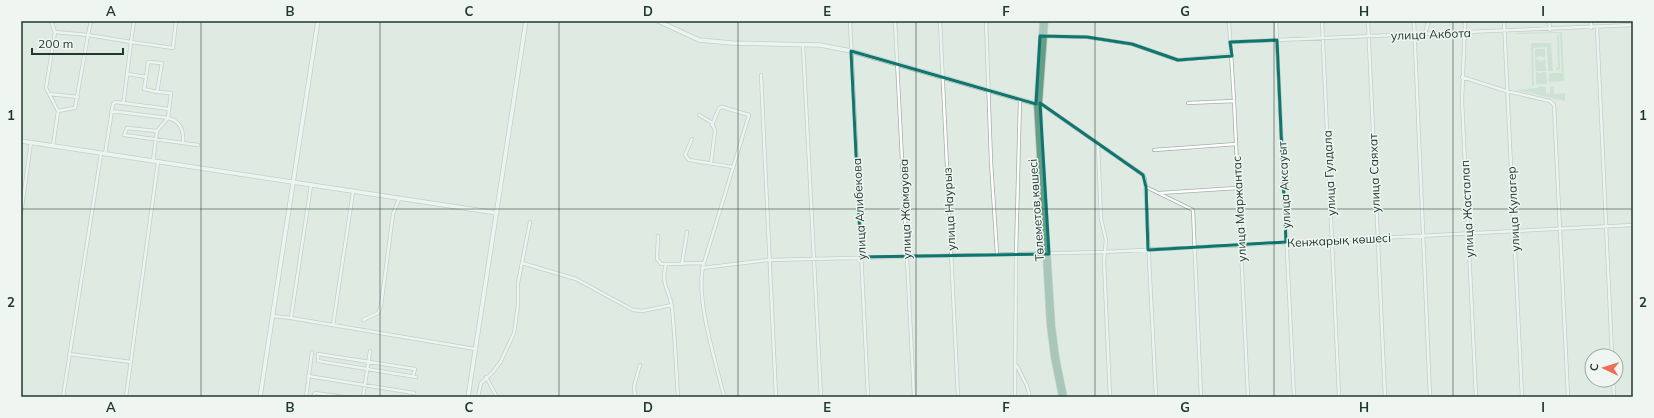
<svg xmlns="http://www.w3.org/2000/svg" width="1654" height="418" font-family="Mulish,sans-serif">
  <rect width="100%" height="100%" fill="#dfeae3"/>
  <path fill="#b8dabd" d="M1562 32 1564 81 1550 82 1548 81 1550 73H1562L1560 33 1516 34 1515 33Z
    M1557 35H1559L1560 69 1556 71V68L1558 67Z
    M1531 43H1551L1553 71H1548L1547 47 1533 48 1534 86H1532Z
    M1535 49H1545V58L1540 56 1535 58Z
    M1535 59 1541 61 1545 59 1546 71H1536Z
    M1536 72 1542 74V72H1546L1547 84H1536Z
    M1538 87H1546V93L1550 94V87H1554V94L1565 93V101L1516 90 1537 88Z"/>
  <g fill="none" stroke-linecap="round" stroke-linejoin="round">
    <defs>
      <path id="street" d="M51 21 55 32 46 88 58 111 53 146
        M850 21 868 397
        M895 21 914 397
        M940 21 958 397
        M986 21 991 162 997 254
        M1229 21 1234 101 1248 397
        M1276 21 1294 397
        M1322 21 1339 397
        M1368 21 1385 397
        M1414 21 1430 397
        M1465 21 1462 101 1476 397
        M1504 21 1522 397
        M1549 21 1550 30
        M1591 21V28
        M1597 27 1612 356
        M55 32 88 35 91 21
        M1425 33 1429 21
        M1045 36 1087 37 1132 44 1178 60 1231 55
        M1230 42 1633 25
        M803 45 821 397
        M128 74 146 77 148 62 162 63 157 92 144 89 146 77
        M761 75 776 397
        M1462 77 1506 91 1550 101 1554 105 1568 397
        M49 94 78 97
        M123 103 169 109
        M1188 103 1234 101
        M1041 104 1143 175 1145 179 1156 397
        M58 111 75 108 88 35 131 42 134 21
        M111 111 168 118 171 93 157 92
        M699 115 711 122 715 130 711 163
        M712 125 719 108 722 107 749 115 704 263C694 297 716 361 724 397
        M157 131 127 128 124 135 198 145
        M692 139 685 155 689 160 733 167
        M1098 145 1101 219 1106 240 1104 261 1110 397
        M1154 150 1236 144
        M105 154 113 104 115 102 123 103 124 99 131 42 173 48 176 21
        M153 161 157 131 168 118C181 121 184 131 183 143
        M311 185 291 318 475 349
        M1146 187 1193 210 1201 397
        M1160 193 1237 188
        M21 214 31 142
        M658 236 657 259 661 264 704 263
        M522 263 576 279 633 310 642 311 672 305
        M666 264C660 286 670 289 672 308 675 338 676 367 678 397
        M682 264 687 232
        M702 268 768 260 1104 252 1633 225
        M273 316 291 318
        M363 320 378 313 381 306 393 214 399 199
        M333 325 353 192
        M69 354 131 362
        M1017 366 1027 386 1030 397
        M308 376 414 393
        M413 376 415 369 318 354V361L416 377
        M486 377 497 397
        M1613 380 1614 397
        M63 397 101 154
        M126 397 158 162
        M306 397 312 352
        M313 397 315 393 344 397
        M363 397 370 351
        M478 397 481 383 493 372 501 361 514 333 518 305V283L530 222
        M635 397 634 386 640 365
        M1015 397 1016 254 1020 100"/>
      <path id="secondary" d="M658 21 699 40 732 43 820 45 851 51 1036 104
        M21 141 497 213
        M260 397 318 21
        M468 397 526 21"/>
      <path id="primary" d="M1042 21 1036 104 1049 326 1053 357 1061 397
        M1046 21 1040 103 1041 138 1053 326 1057 357 1065 397"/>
    </defs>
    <use href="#street" stroke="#a2b1aa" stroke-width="4"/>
    <use href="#secondary" stroke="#9eb5aa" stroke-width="5"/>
    <use href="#primary" stroke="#bcc4c1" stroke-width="5.5"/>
    <use href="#street" stroke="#fff" stroke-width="2.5"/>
    <use href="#secondary" stroke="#fff" stroke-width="3.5"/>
    <use href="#primary" stroke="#649e89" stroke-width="4"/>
  </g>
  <path d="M0 0H1654V418H0ZM1040 36 1087 37 1132 44 1178 60 1232 56 1230 42 1277 40 1286 242 1148 250 1146 187 1143 175 1040 103 1049 254 861 257 851 51 1036 104Z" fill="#dfeae3" fill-opacity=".55" fill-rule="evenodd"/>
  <path fill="none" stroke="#0f766e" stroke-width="3" stroke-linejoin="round" d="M1040 36 1087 37 1132 44 1178 60 1232 56 1230 42 1277 40 1286 242 1148 250 1146 187 1143 175 1040 103 1049 254 861 257 851 51 1036 104Z"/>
  <path fill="none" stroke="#203930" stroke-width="1" stroke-opacity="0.55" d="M201 21V397M380 21V397M559 21V397M738 21V397M916 21V397M1095 21V397M1274 21V397M1453 21V397M21 209H1633"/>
  <g text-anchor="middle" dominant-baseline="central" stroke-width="3" stroke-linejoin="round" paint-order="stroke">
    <g font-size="12" fill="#203930" stroke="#eff6f2">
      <text transform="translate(1431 34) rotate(-2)">улица Акбота</text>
      <text transform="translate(1329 173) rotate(-93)">улица Гулдала</text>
      <text transform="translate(1374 173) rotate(-92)">улица Саяхат</text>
      <text transform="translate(1284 185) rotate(-93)">улица Аксауыт</text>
      <text transform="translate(859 209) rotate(-93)">улица Алибекова</text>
      <text transform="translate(905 209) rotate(-92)">улица Жамауова</text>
      <text transform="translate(949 209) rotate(-93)">улица Наурыз</text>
      <text transform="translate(1239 209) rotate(-93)">улица Маржантас</text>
      <text transform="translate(1467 209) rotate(-93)">улица Жасталап</text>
      <text transform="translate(1513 209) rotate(-93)">улица Кулагер</text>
      <text transform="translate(1036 210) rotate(-94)">Төлеметов көшесі</text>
      <text transform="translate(1339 240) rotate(-3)">Кенжарық көшесі</text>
    </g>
  </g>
  <rect width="1654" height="418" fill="none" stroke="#eff6f2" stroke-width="44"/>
  <g transform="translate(1604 368) rotate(274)"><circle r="19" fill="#eff6f2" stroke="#9caaa4"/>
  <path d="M0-3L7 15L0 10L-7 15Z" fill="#ee6e58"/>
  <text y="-6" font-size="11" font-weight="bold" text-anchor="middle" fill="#203930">С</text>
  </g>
  <path d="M32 48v6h91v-6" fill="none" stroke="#203930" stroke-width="2"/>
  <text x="38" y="48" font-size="12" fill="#203930" stroke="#eff6f2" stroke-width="3" paint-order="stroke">200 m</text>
  <rect x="22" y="22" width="1610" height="374" fill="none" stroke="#203930" stroke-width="1.5"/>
  <g font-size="13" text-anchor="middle" font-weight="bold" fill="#203930">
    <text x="111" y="16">A</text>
    <text x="290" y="16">B</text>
    <text x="469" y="16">C</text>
    <text x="648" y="16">D</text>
    <text x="827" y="16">E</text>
    <text x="1006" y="16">F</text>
    <text x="1185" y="16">G</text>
    <text x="1364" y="16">H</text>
    <text x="1543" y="16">I</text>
    <text x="11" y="120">1</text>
    <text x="1643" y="120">1</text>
    <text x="11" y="307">2</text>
    <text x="1643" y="307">2</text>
    <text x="111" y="412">A</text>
    <text x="290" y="412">B</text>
    <text x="469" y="412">C</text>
    <text x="648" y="412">D</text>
    <text x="827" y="412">E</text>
    <text x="1006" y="412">F</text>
    <text x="1185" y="412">G</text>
    <text x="1364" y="412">H</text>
    <text x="1543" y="412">I</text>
  </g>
</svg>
